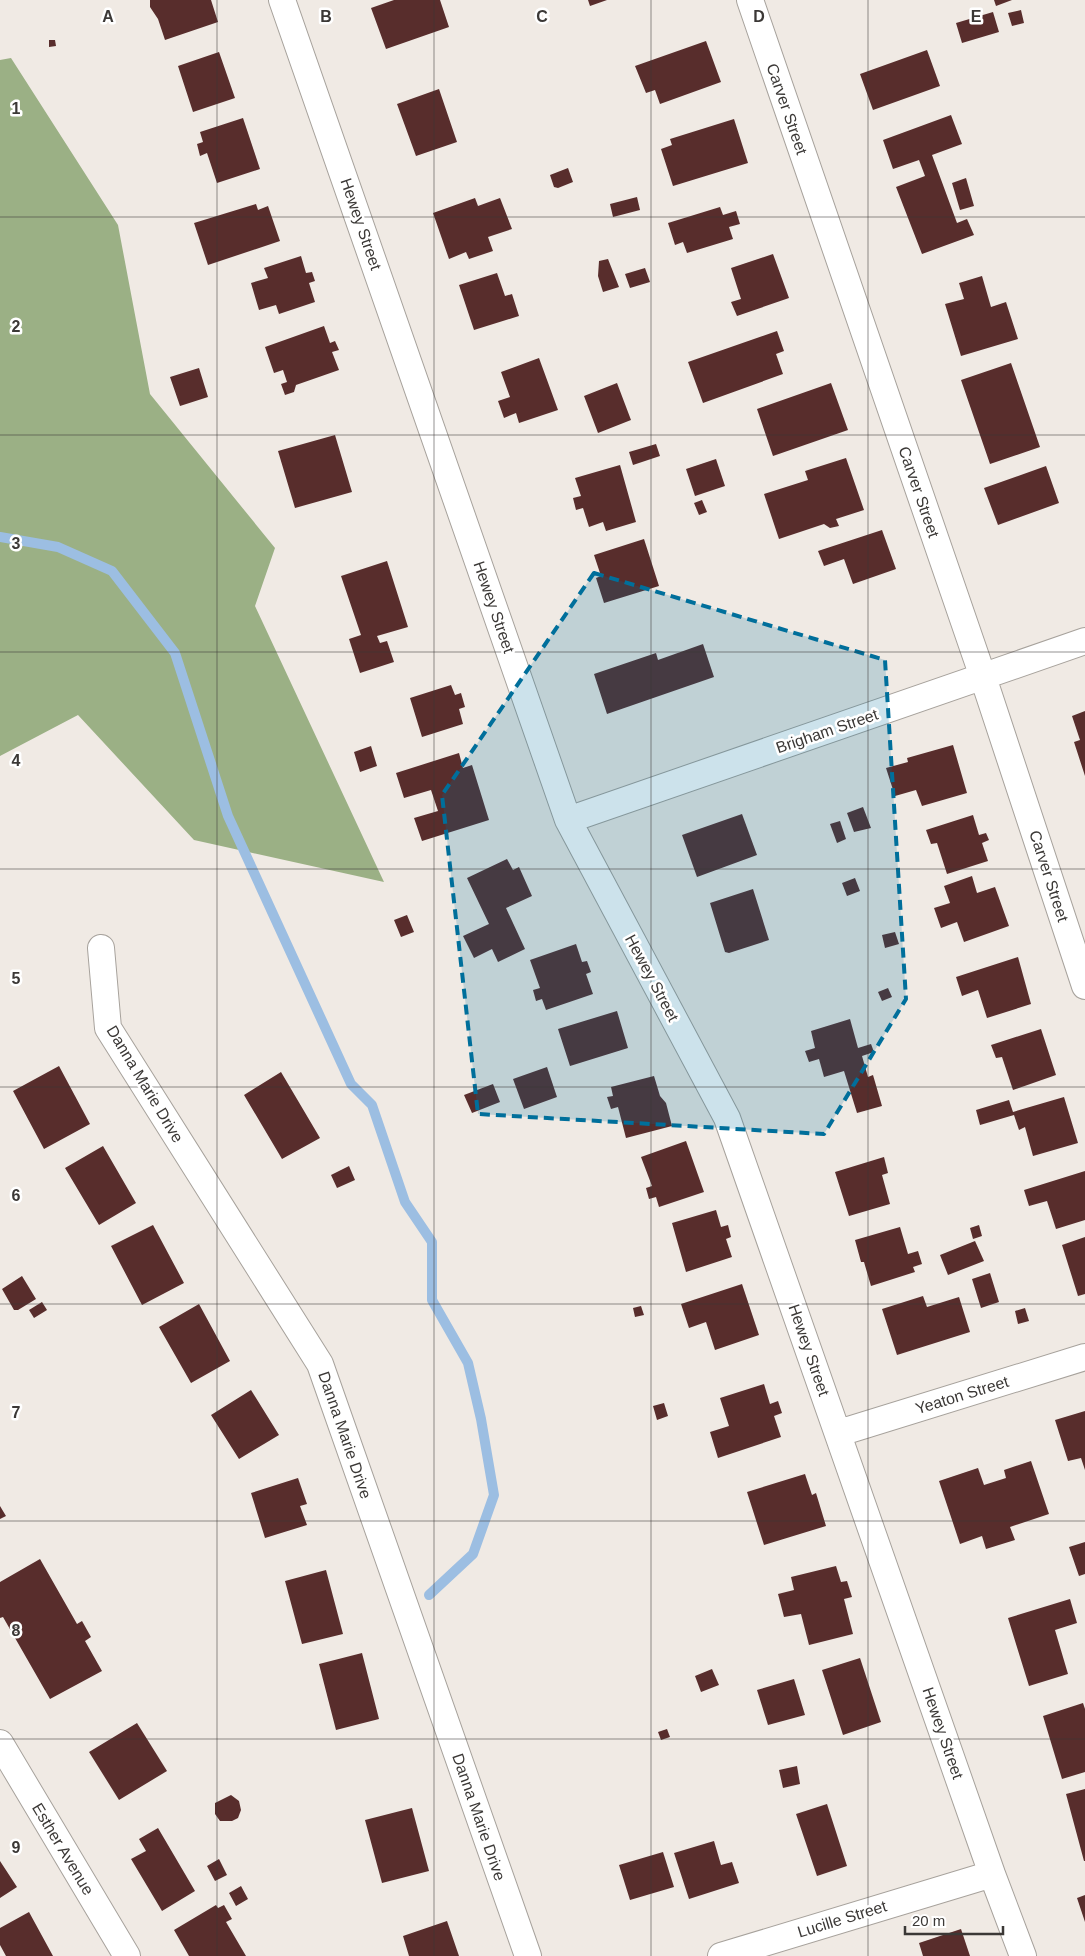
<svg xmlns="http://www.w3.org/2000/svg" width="1085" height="1956" font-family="Helvetica,sans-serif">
  <rect width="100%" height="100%" fill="#f0eae4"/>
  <path fill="#9bb085" d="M11 58 118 225 150 394 275 548 255 606 384 882 194 840 78 715 0 756V60Z"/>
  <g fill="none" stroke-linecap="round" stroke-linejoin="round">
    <path stroke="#9cbee2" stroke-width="10" d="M0 537 58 547 112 571 175 653 228 816 351 1084 372 1105 405 1202 432 1242V1300L468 1363 481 1419 494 1495 473 1554 429 1595"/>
  </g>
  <path fill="#582d2c" d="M150 0H211L218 22 165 40 158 19 150 7Z
    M394 0H440L449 27 386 49 371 8Z
    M588 0H607L590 6Z
    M994 0H1012L996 6Z
    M1021 10 1024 23 1012 26 1008 13Z
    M993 12 999 32 962 43 956 23Z
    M49 40H55L56 46 49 47Z
    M706 41 721 82 660 104 655 90 646 93 635 66Z
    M927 50 940 86 873 110 860 74Z
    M219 52 235 98 193 112 178 66Z
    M439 89 457 142 416 156 397 104Z
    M951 115 962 144 932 155 957 223 967 219 974 235 922 254 896 187 925 176 919 160 893 169 883 140Z
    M243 118 260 169 217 183 207 153 200 156 197 144 203 142 200 132Z
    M734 119 748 163 673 186 661 149 672 145 670 139Z
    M568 168 573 182 558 188 554 187 550 175Z
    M966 178 974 206 960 210 952 183Z
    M637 197 640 210 613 217 610 204Z
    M475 198 478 206 500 198 512 229 488 237 493 251 469 259 466 252 449 259 433 213Z
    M256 204 258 210 268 206 280 241 208 265 194 223Z
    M720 207 723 215 736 211 740 224 729 227 733 239 687 253 683 242 675 245 668 223Z
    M773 254 789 298 737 316 731 302 741 299 731 268Z
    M301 256 306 273 312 272 315 281 309 283 315 302 279 314 276 305 259 310 251 283 268 278 264 268Z
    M608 259 619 287 603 292 598 276 599 261Z
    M645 268 650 282 630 288 625 274Z
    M497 273 505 296 512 294 519 316 474 330 459 285Z
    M982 276 991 307 1006 302 1018 339 961 356 945 304 964 299 959 283Z
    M324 326 330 343 335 341 339 350 332 352 339 370 296 385 294 392 285 395 281 384 287 382 283 370 274 373 265 347Z
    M777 331 784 351 776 354 783 374 703 403 688 362Z
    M539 358 558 410 519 423 516 413 504 418 498 401 510 397 501 372Z
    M1011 363 1040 447 990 464 961 380Z
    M199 368 208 397 180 406 170 377Z
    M617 383 631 420 598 433 584 396Z
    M831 383 848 430 773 456 757 409Z
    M335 435 352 492 295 508 278 451Z
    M656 444 660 456 633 465 629 452Z
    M846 458 864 510 836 519 839 526 830 528 824 524 779 539 764 494 808 480 805 471Z
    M716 459 725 486 695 496 686 469Z
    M620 465 636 522 606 531 603 522 589 527 583 508 576 510 573 498 581 496 575 478Z
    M1046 466 1059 503 998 525 984 488Z
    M702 500 707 512 699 515 694 503Z
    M882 530 896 569 853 584 844 559 824 566 818 551Z
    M644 539 659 586 604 603 596 578 601 576 594 555Z
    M387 561 408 627 377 636 380 643 387 641 394 662 360 673 349 639 361 635 341 576Z
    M703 644 714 677 607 714 594 674 656 653 658 660Z
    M451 685 455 695 461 693 465 707 459 709 463 724 422 737 410 698Z
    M1085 711V776L1074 742 1080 740 1072 716Z
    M953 745 967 793 922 806 916 790 895 796 886 768 908 762 907 758Z
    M371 746 377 766 360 772 354 752Z
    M459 753 463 768 472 765 489 820 422 841 414 818 438 811 431 790 404 798 396 773Z
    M863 807 871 828 854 832 847 813Z
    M742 814 757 855 697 877 682 835Z
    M973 815 979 835 986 833 989 840 982 843 988 861 947 874 937 843 931 844 926 830Z
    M840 821 846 839 837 843 830 824Z
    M507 859 513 870 519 867 532 896 506 908 525 949 498 962 492 949 474 958 463 936 489 924 467 878Z
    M972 876 977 893 995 887 1009 926 964 942 957 922 941 928 934 908 950 903 944 886Z
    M855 878 860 891 847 896 842 883Z
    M753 889 769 940 729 953 725 952 710 903Z
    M407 915 414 932 401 937 394 920Z
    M895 932 899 944 885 948 882 935Z
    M576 944 582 962 587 961 591 972 586 974 593 994 546 1010 542 999 536 1001 533 990 540 988 530 960Z
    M1018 957 1031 1004 987 1018 978 990 962 996 956 977Z
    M888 988 892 997 882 1001 878 992Z
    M617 1011 628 1048 570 1066 558 1029Z
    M850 1019 858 1048 871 1044 874 1052 862 1056 868 1077 873 1075 882 1106 857 1113 844 1071 824 1077 819 1059 809 1062 805 1051 815 1048 811 1031Z
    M1041 1029 1056 1075 1013 1090 1002 1057 996 1058 991 1045Z
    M59 1066 90 1124 44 1149 13 1091Z
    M547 1067 557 1097 524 1109 513 1079Z
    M281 1072 320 1138 282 1159 244 1095Z
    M654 1076 660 1096 666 1103 672 1126 626 1138 618 1107 611 1109 607 1097 613 1096 611 1087Z
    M493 1084 500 1102 472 1113 464 1095Z
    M1064 1097 1078 1143 1033 1156 1025 1127 1019 1130 1014 1115 980 1125 976 1110 1009 1100 1013 1112Z
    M686 1141 704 1192 659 1207 656 1197 649 1199 646 1188 652 1186 641 1157Z
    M103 1146 136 1203 99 1225 65 1168Z
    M884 1157 888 1173 882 1175 890 1204 849 1216 835 1172Z
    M349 1166 355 1180 337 1188 331 1175Z
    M1085 1171V1220L1056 1229 1047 1201 1029 1206 1024 1190Z
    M716 1210 721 1227 728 1225 731 1237 726 1239 732 1257 686 1272 672 1223Z
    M153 1225 184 1283 142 1305 111 1246Z
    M979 1225 982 1236 973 1239 970 1228Z
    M900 1227 908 1254 918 1251 922 1264 913 1267 915 1272 871 1286 864 1262H861L855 1240Z
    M1085 1237V1294L1078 1296 1062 1245Z
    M975 1241 984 1261 948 1275 940 1255Z
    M990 1273 999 1302 981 1308 972 1279Z
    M22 1276 36 1299 18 1310H14L2 1289Z
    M742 1284 759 1335 715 1350 706 1322 689 1328 681 1304Z
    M923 1296 927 1307 959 1297 970 1332 897 1355 882 1309Z
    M42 1302 47 1310 34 1318 29 1310Z
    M199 1304 230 1361 191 1383 159 1327Z
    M641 1306 644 1315 635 1317 633 1308Z
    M1025 1308 1029 1321 1018 1324 1015 1311Z
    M764 1384 770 1404 778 1401 782 1413 774 1416 781 1437 718 1458 710 1432 729 1426 720 1398Z
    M251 1390 279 1435 239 1459 211 1415Z
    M664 1403 668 1416 657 1420 653 1406Z
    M1085 1411V1470L1081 1458 1068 1461 1055 1420Z
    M1031 1461 1049 1514 1010 1527 1015 1540 986 1549 982 1536 960 1544 939 1481 978 1468 984 1485 1006 1478 1004 1470Z
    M805 1474 812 1495 816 1493 826 1526 764 1545 747 1492Z
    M298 1478 307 1504 300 1506 307 1525 265 1538 251 1493Z
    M0 1506 6 1516 0 1519Z
    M1085 1542V1574L1079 1576 1069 1547Z
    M40 1559 77 1624 82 1621 91 1637 85 1641 102 1671 50 1699 3 1617 0 1618V1582Z
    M836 1566 841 1582 847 1581 852 1597 844 1599 853 1634 809 1645 801 1614 784 1617 778 1594 794 1590 791 1577Z
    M326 1570 343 1634 302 1644 285 1581Z
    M1070 1599 1077 1623 1055 1630 1068 1674 1029 1686 1008 1618Z
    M362 1653 379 1719 336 1730 319 1664Z
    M860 1658 881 1722 843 1735 822 1670Z
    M712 1669 719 1685 701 1692 695 1676Z
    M794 1679 805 1715 768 1725 757 1690Z
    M1083 1703 1085 1709V1772L1062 1779 1043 1716Z
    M137 1723 167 1771 119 1800 89 1752Z
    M667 1729 670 1737 661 1740 658 1732Z
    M797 1766 800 1784 783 1788 779 1770Z
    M1085 1789V1861H1084L1066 1794Z
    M231 1795 239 1801 241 1810 238 1818 232 1821H220L215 1814V1803Z
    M827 1804 847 1866 817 1876 796 1814Z
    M412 1808 429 1871 382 1883 365 1820Z
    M158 1828 195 1891 162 1911 131 1859 146 1851 139 1839Z
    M714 1841 721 1865 732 1862 739 1883 689 1899 674 1853Z
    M663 1852 674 1887 630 1900 619 1865Z
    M219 1859 227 1875 215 1881 207 1866Z
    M0 1861 17 1887 0 1898Z
    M241 1886 248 1899 236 1906 229 1893Z
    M1085 1895V1922L1077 1898Z
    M216 1905 218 1908 224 1905 232 1919 226 1922 246 1956H189L174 1930Z
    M29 1912 53 1956H6L0 1945V1928Z
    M447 1921 459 1956H409L403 1936Z
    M961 1929 970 1956H923L919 1943Z"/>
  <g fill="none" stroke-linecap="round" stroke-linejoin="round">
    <defs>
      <path id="minor" d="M282 0 568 820 727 1118 992 1874 1023 1956
        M750 0 983 677 1085 986
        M568 820 1085 641
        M101 948 108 1028 320 1364 528 1956
        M839 1433 1085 1357
        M0 1743 127 1956
        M721 1956 992 1874"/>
    </defs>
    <use href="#minor" stroke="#a7a29c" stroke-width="28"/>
    <use href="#minor" stroke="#fff" stroke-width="26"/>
  </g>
  <path fill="#006f9b" fill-opacity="0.2" stroke="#006f9b" stroke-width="4" stroke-dasharray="10 6" stroke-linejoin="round" d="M594 573 885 660 906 999 824 1134 478 1114 442 795Z"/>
  <path fill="none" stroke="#3b3836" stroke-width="1" stroke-opacity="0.55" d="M217 0V1956M434 0V1956M651 0V1956M868 0V1956M0 217H1085M0 435H1085M0 652H1085M0 869H1085M0 1087H1085M0 1304H1085M0 1521H1085M0 1739H1085"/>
  <g text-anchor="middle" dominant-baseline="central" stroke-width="5" stroke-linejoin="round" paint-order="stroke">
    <g font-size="16" fill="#3b3836" stroke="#fff">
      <text transform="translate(787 109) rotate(71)">Carver Street</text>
      <text transform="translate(361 224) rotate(71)">Hewey Street</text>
      <text transform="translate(919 492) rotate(71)">Carver Street</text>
      <text transform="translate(494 607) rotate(71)">Hewey Street</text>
      <text transform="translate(827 731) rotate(-19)">Brigham Street</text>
      <text transform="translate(1049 876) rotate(72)">Carver Street</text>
      <text transform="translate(652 978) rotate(62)">Hewey Street</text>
      <text transform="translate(145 1084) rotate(59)">Danna Marie Drive</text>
      <text transform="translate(809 1350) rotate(71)">Hewey Street</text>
      <text transform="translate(962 1395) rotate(-17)">Yeaton Street</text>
      <text transform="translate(345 1435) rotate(71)">Danna Marie Drive</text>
      <text transform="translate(943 1733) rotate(71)">Hewey Street</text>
      <text transform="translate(479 1817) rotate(71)">Danna Marie Drive</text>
      <text transform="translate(63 1849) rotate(59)">Esther Avenue</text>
      <text transform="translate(842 1919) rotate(-17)">Lucille Street</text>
    </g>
  </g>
  <g font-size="16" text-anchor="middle" font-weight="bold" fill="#3b3836" stroke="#fff" stroke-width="5" stroke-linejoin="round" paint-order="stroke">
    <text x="108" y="22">A</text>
    <text x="326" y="22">B</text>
    <text x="542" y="22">C</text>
    <text x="759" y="22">D</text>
    <text x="976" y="22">E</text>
    <text x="16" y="114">1</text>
    <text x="16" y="332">2</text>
    <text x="16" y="549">3</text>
    <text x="16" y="766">4</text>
    <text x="16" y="984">5</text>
    <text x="16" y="1201">6</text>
    <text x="16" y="1418">7</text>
    <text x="16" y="1636">8</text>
    <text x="16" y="1853">9</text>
  </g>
  <path d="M905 1926v8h98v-8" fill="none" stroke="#3b3836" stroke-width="2.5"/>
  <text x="912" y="1926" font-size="15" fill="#3b3836" stroke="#ffffff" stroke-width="4" paint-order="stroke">20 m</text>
</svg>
